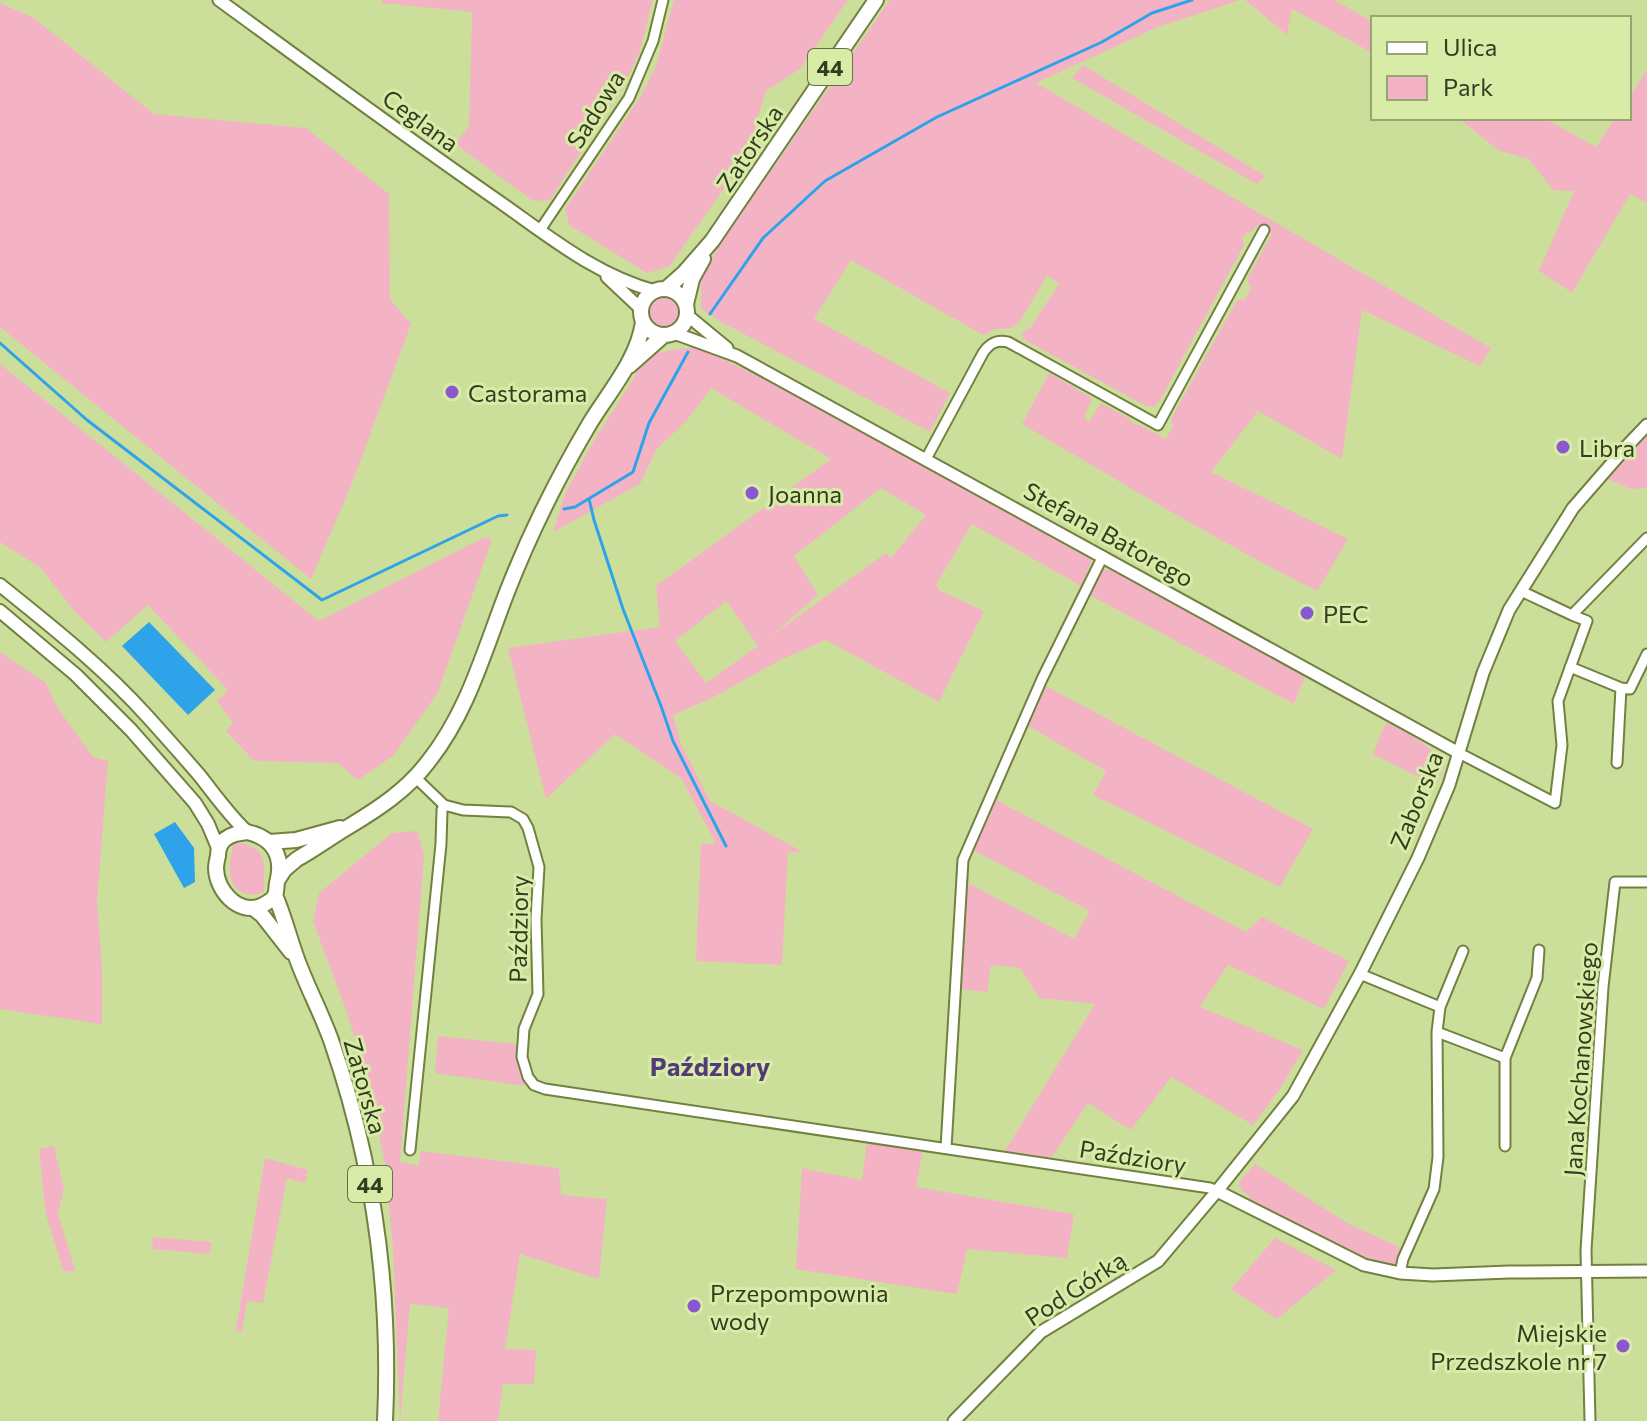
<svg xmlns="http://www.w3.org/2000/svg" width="1647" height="1421" font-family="Commissioner,sans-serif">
  <rect width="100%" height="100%" fill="#ccdf9a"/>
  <path fill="#f3b3c5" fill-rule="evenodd" d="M382 0H653L639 54 623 87 550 200 533 201 455 144 469 126 472 12 382 3Z
    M674 0H848L800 69 766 91 755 126 759 138 669 267 647 273 569 225 565 209 641 96 656 66Z
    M890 0H1240L1158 27 1036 83 1491 348 1480 366 1362 310 1342 459 1258 411 1211 472 1348 539 1317 591C1215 540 1119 481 1022 424L1049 373 1092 398 1084 418 1089 422 1101 403 1130 419V422L1137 425 1138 424 1166 439 1173 426 1171 419 1237 300H1244L1251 288 1247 279 1272 234 1256 225 1252 232H1248L1242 238 1244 245 1159 402 1154 407 1146 406 1023 339 1022 332 1030 328 1059 284 1047 275 1021 320 1012 328 995 329 983 335 851 260 814 319 950 393 930 432 723 323 701 309V278L720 244Z
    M1245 0H1334L1373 22V53L1292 9 1287 35Z
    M0 3 34 18 154 114 306 128 389 194 390 299 411 324 351 486 311 579 0 327Z
    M1083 65 1265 176 1257 184 1072 78Z
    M1647 70V203L1630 194 1572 293 1539 271 1574 191 1553 190 1529 159 1498 150 1458 118H1544L1596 147 1615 118H1629V97Z
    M648 311a16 16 0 1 1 32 0a16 16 0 1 1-32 0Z
    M684 348H700L791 392 1093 558 1081 586 972 524 936 585 939 590 984 611 939 702 826 640 780 660 714 697 673 715 681 744 710 801 803 852H788L782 965 696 961 701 844H716L682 779 615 734 546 799 508 648 660 627 656 586 831 459 711 388 687 420 656 450 640 484 553 532 565 494 593 442 632 381 646 355ZM881 488 926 515 891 558 886 553 771 636 818 595 794 556ZM726 601 758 646 706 683 675 641Z
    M0 364 319 621 485 537 492 540 437 694 393 756 358 780 338 763 254 761 226 731 233 723 217 701 228 690 148 605 106 642 75 612 41 568 0 542Z
    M1647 430V488L1631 489 1605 478 1621 459 1646 438 1645 433Z
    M1100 570H1111L1305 676 1294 704 1088 594Z
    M0 652 46 683 57 707 93 757 108 761 97 901 102 967V1024L0 1009Z
    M1046 686 1313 829 1280 887 1093 795 1106 771 1028 726Z
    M1386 722C1406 733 1435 745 1444 767L1435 785 1373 754Z
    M996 800 1246 932 1262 917 1349 961 1324 1009 1228 965 1200 1007 1303 1050 1280 1089 1253 1125 1171 1077 1131 1130 1088 1103 1052 1157 1003 1154 1095 1004 1039 998 1020 968 991 965 987 992 960 989 968 883 1074 939 1090 911 973 850Z
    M417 831 424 856 400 1162 419 1166 420 1151 559 1168 561 1195 607 1199 599 1279 520 1254 505 1349 536 1350 534 1384H503L498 1421H438L449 1308 410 1304 400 1421 393 1250 385 1164 370 1086 346 1010 313 921 319 893 392 833Z
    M241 843C271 849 263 869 264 892 247 898 232 893 230 872 229 863 232 854 233 845Z
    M438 1036 516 1044 518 1063 525 1086 435 1073Z
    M867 1142 923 1150 916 1187 1074 1214 1067 1258 967 1249 957 1294 796 1269 802 1168 862 1180Z
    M54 1146 64 1189 58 1214 75 1270 64 1272 46 1215 39 1149Z
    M265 1158 308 1170 305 1183 287 1178 263 1303 247 1301 242 1332 236 1330Z
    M1255 1164 1347 1223 1403 1249 1397 1268 1366 1260 1248 1201 1250 1196 1241 1191 1239 1182Z
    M153 1237 212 1242 209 1254 152 1249Z
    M1275 1238 1336 1270 1277 1319 1231 1289Z"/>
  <path fill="#2ea3e9" d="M149 622 215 690 188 715 122 646Z
    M175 822 194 848 195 882 184 888 154 834Z"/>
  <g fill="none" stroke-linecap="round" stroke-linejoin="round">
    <path stroke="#2ea3e9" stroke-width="3" d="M710 314 763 238 825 181 937 117 1102 42 1152 13 1192 0
      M0 343 87 420 322 600 498 516 507 515
      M589 499 594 520 623 609 661 706 673 741 726 846
      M564 509 575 507 633 472 649 423 688 352"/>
    <defs>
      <path id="minor" d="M540 230 629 98 653 41 663 0
        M926 459 983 353C989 344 996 339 1008 342L1158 425 1264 230
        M1521 591 1572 615
        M1570 667 1621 688
        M1459 753 1555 803 1562 745 1558 701 1587 621 1572 615 1647 538
        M1617 763 1621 688 1630 689 1647 654
        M444 805 463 810 511 812 523 819 528 828 539 867 536 919 538 994 524 1029 522 1057 528 1077 534 1085 545 1089 1210 1188 1217 1191
        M1360 974 1440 1007
        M1437 1032 1505 1058
        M1505 1146V1058L1537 978 1539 950
        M946 1148 963 860 1042 679 1103 556
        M410 1150 441 844 442 810 444 805 415 777
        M1400 1273 1403 1259 1434 1189 1438 1157 1437 1032 1440 1007 1463 951
        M1590 1421 1586 1250 1603 987 1615 882H1647"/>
      <path id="tertiary" d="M219 0C311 67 403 135 497 200 547 235 595 275 655 291
        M607 277 641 309
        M687 315 727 348
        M674 333 737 356 1459 753
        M1217 1191 1364 1265 1400 1273 1433 1275 1509 1272 1647 1271
        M954 1421 1041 1332 1158 1261 1217 1191 1293 1096 1360 974 1418 858 1449 785 1483 673 1509 610 1573 508 1627 446 1647 425"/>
      <path id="secondary" d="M0 585C51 626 103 667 147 716 165 736 183 756 200 776 215 795 229 815 247 832
        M0 611 76 675 131 730 195 803 208 824 218 848"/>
      <path id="primary" d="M641 312a23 23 0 1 1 46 0a23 23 0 1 1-46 0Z
        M666 289 684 273 712 241 876 0
        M686 304 692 279 703 259
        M629 366 664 335
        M247 832C274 838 284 857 277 883 276 887 277 891 275 895 273 900 265 904 261 906 237 915 217 890 216 869 216 865 217 860 218 856 218 850 219 845 224 840 231 834 239 833 247 832Z
        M269 842 296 840 340 828
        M279 878 284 870 297 859C315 849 331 837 348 827 378 809 407 790 428 762 468 712 484 651 507 592 530 533 558 477 590 423 609 392 638 359 643 322
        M275 895C284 916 289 937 297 959 307 987 322 1014 332 1043 374 1165 391 1292 385 1421
        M253 908 262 915 291 952"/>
    </defs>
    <use href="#minor" stroke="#718140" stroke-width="13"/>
    <use href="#tertiary" stroke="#718140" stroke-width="15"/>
    <use href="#secondary" stroke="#718140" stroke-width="16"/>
    <use href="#primary" stroke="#718140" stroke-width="18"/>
    <use href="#minor" stroke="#fff" stroke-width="9"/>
    <use href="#tertiary" stroke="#fff" stroke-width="11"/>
    <use href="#secondary" stroke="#fff" stroke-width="12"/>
    <use href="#primary" stroke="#fff" stroke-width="14"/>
  </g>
  <g fill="#8b57cf" stroke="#d9eca7" stroke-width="3">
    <circle cx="452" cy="392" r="8"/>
    <circle cx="1563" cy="447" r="8"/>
    <circle cx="752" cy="493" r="8"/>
    <circle cx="1307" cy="613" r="8"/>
    <circle cx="694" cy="1306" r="8"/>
    <circle cx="1623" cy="1346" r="8"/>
  </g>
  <g text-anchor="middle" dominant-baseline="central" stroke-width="6" stroke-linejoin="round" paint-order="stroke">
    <g fill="#d9eca7" stroke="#667148" stroke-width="2">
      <rect x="808" y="49" width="44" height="36" rx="6"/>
      <rect x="348" y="1166" width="44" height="36" rx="6"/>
    </g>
    <g font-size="22" font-weight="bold" fill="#343c20">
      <text x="830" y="67">44</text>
      <text x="370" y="1184">44</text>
    </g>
    <g font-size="24" fill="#343c20" stroke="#d9eca7">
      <text transform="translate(595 109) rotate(-58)">Sadowa</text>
      <text transform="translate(421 120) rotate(36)">Ceglana</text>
      <text transform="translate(749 148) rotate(-56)">Zatorska</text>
      <text transform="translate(1109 534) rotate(29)">Stefana Batorego</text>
      <text transform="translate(1416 800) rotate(-68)">Zaborska</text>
      <text transform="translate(518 929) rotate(-89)">Paździory</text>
      <text transform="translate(1580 1059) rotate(-86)">Jana Kochanowskiego</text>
      <text transform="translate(366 1086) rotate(74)">Zatorska</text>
      <text transform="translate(1133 1156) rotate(9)">Paździory</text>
      <text transform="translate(1075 1288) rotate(-33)">Pod Górką</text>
    </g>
    <g font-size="24" fill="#343c20" stroke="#d9eca7" text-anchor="start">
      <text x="468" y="392">Castorama</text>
      <text x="1579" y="447">Libra</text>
      <text x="768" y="493">Joanna</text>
      <text x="1323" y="613">PEC</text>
      <text x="710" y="1292">Przepompownia<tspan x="710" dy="28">wody</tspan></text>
      <text x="1607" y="1332" text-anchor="end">Miejskie<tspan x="1607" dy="28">Przedszkole nr 7</tspan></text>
    </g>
    <g font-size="26" font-weight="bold" fill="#533b77" stroke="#d9eca7">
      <text x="710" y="1065">Paździory</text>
    </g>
  </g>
  <rect x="1371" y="16" width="260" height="104" fill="#d9eca7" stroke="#97a671" stroke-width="2"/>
  <rect x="1387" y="42" width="40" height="12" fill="#ffffff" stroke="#97a671" stroke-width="2"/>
  <text x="1443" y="56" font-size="24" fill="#343c20">Ulica</text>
  <rect x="1387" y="76" width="40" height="24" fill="#f3b3c5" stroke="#97a671" stroke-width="2"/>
  <text x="1443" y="96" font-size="24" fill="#343c20">Park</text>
</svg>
